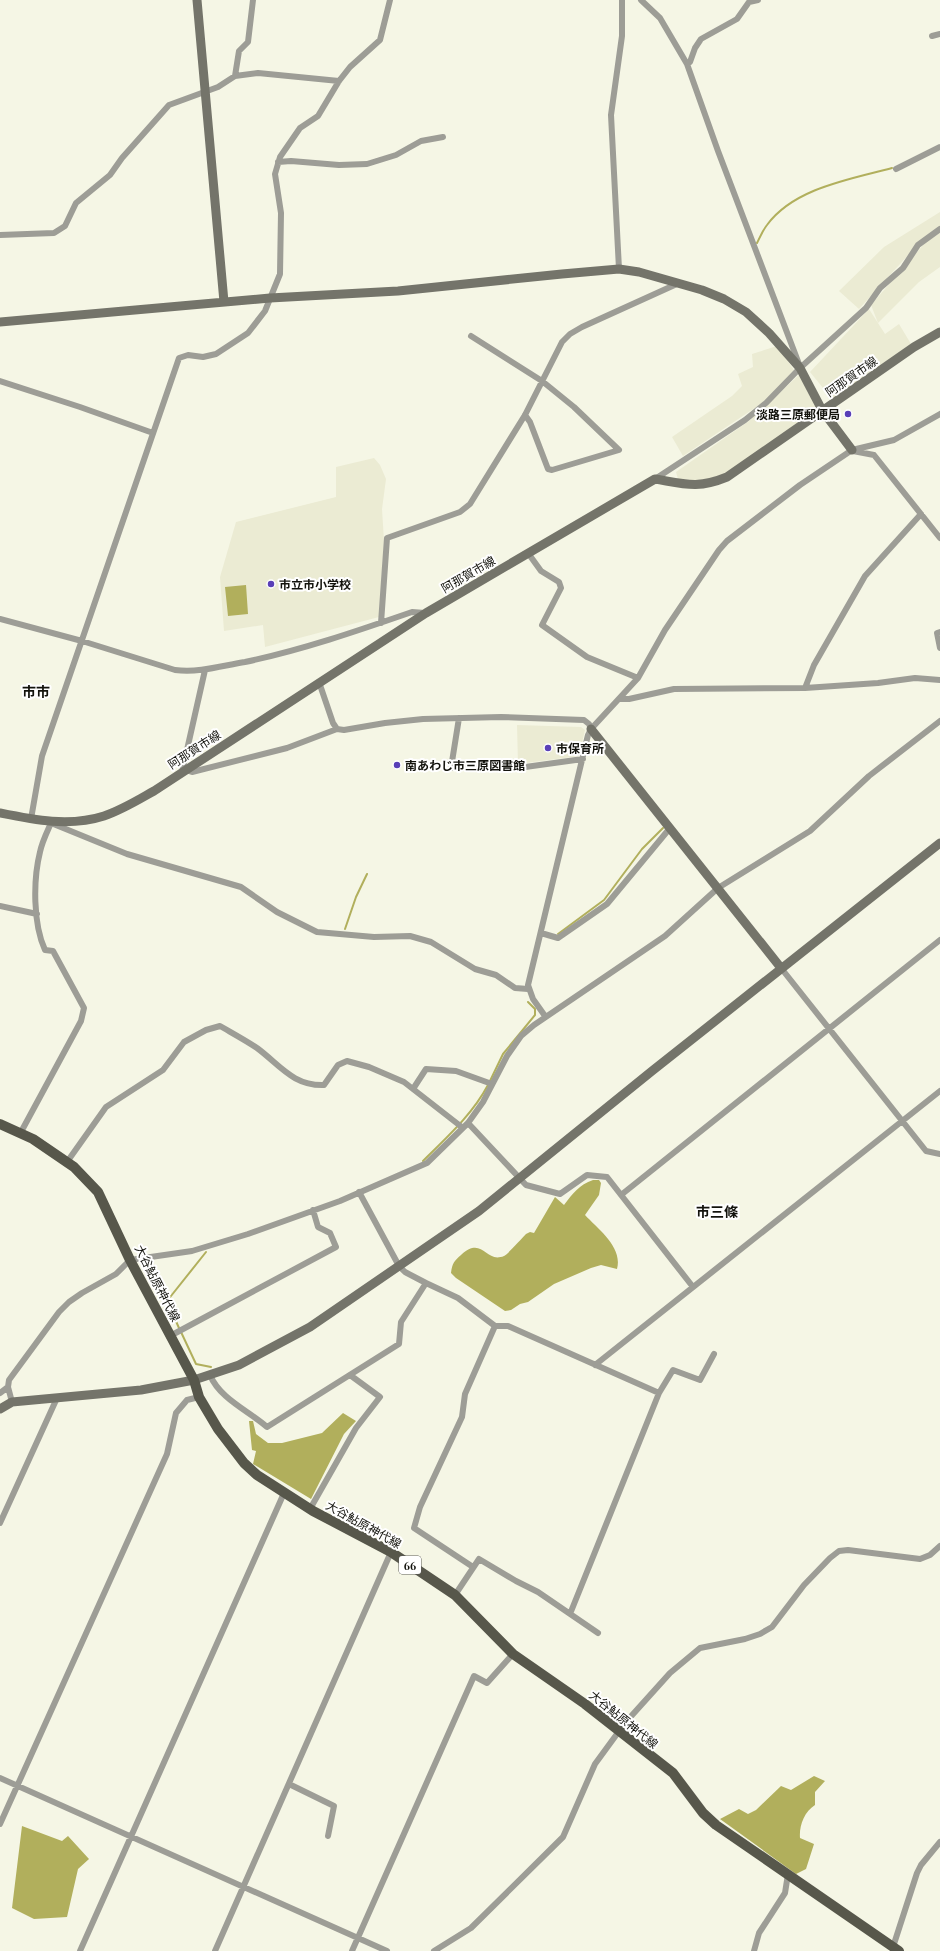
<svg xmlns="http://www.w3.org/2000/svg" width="940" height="1951" font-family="'Playfair Display','Noto Sans JP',serif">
  <rect width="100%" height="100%" fill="#f5f6e5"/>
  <path fill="#ebebd3" d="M940 212V227L921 241 859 309 839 291 884 247Z
    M940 232V267L919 282 878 323 871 305 931 236Z
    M869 309 885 334 899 324 911 344 832 399 810 372Z
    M777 346 794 370 765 401 683 456 672 437 732 396 742 386 738 374 753 367 752 354Z
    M799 375 817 410 734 468 722 475 700 481 678 479 676 472 749 421Z
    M374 458 380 465 386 479 382 509 384 541 379 617 265 647 263 625 224 631 220 577 236 522 336 497V467Z
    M517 725 581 727 585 730 579 756 518 764Z"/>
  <path fill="#b1af5c" d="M246 585 248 614 228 616 225 587Z
    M593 1180H599L601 1183 599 1195 585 1215C598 1229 623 1247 617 1269L601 1265 591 1268 554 1284 528 1302 520 1304 511 1310 505 1311 456 1278 451 1273C452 1264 454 1261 461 1255 483 1235 485 1264 504 1256 507 1255 522 1238 526 1234L530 1232 534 1233 555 1197 564 1205C573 1193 579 1185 593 1180Z
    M343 1413 356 1421 344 1434 311 1499 253 1464 256 1451 252 1450 249 1421H253L256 1434 268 1443H282L322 1433Z
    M814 1776 825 1781 815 1792V1805C804 1812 799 1826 800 1838L814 1844 806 1869 796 1874 720 1819 739 1809 748 1814 756 1810 781 1786 791 1790Z
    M22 1826 62 1841 68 1836 89 1859 78 1869 67 1917 34 1919 12 1908Z"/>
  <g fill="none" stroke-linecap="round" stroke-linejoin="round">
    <path stroke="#b1af5c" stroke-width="2" d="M757 243C760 237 763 230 767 225 794 188 851 179 892 168
      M345 929 356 897 367 874
      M558 934 604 900 642 849 663 828
      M490 1081 503 1054 535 1015V1009L528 1002
      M423 1161C447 1137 472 1115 488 1085
      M179 1328 167 1301 206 1252
      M181 1332 196 1364 211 1367"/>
    <path stroke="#9d9d96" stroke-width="6" d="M641 0 660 18 687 64 718 151 799 364
      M932 36 940 34
      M687 64 690 62 695 48 701 39 737 19 749 2 758 0
      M235 76 239 51 248 42 253 0
      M278 162 291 161 339 165 367 164 396 155 421 141 443 137
      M896 169 940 147
      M0 235 54 233 65 226 76 203 110 175 122 158 169 105 218 87 235 76 258 73 339 81
      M619 269 611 115 622 36V0
      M471 336 542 381 574 407 619 450 552 470 548 469 530 422 525 415
      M0 381 80 407 153 433
      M853 451 874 455 940 538
      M655 479 745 420 766 403 800 368 866 308 880 288 903 268 918 245 940 229
      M528 553 541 571 559 582 561 588 542 625 587 657 638 678
      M0 619 82 641 175 670C199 673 221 666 245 662 302 650 357 631 412 612L425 613
      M381 623 387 538 460 512 470 504 525 415 562 342 570 334 582 327 679 283
      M940 632 937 633 940 648
      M319 682 333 723 337 729 344 730 385 723 423 719 501 717 584 720 589 724 591 729
      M805 688 814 665 865 576 921 514
      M620 699H629L674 689 805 688 878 683 915 678 940 680
      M459 718 451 768H518L583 759
      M186 770 192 772 287 748 337 729
      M182 772 205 670
      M31 819 42 756 179 358 188 355 203 357 216 354 248 333 265 311 280 274 281 213 275 174 280 157 300 128 318 116 339 81 350 67 380 40 390 0
      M0 906 37 914
      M541 933 558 938 607 904 670 828
      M781 968 926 1151 940 1154
      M545 1016 533 999 528 985 588 735 591 729 638 678 665 630 719 550 727 541 800 485 852 450 894 440 940 414
      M413 1089 426 1069 456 1071 492 1084
      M468 1123 526 1185 560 1194 587 1175 607 1177 693 1287
      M21 1132 81 1021 84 1008 53 951 45 950C33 924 33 880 40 852 42 842 47 832 51 823L127 854 241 887 277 912 317 932 374 937 410 936 431 942 475 969 496 975 515 988 528 989
      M67 1162 106 1107 163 1070 184 1042 206 1030 220 1026C232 1033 245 1040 257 1048 280 1065 293 1086 324 1085L338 1065 347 1061 369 1067 404 1082 463 1128
      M621 1195 940 940
      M426 1283 458 1298 495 1326H508L659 1393
      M170 1336 336 1247 330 1233 318 1227 313 1210
      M595 1365 940 1091
      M210 1375C220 1399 249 1411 267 1427L399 1344 401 1322 426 1283 405 1272 399 1266 359 1192
      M0 1393 8 1387
      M12 1402 8 1387 9 1380 59 1312 69 1302 82 1293 116 1274 130 1260 192 1251 248 1234 340 1201 427 1163 468 1123 483 1102 507 1056 521 1036 534 1025 665 936 718 888 810 831 869 776 940 721
      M310 1509 356 1428 380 1397 350 1375
      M0 1523 57 1398
      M473 1567 414 1528 420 1507 462 1417 465 1394 495 1326
      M455 1595 479 1559 516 1581 538 1592 598 1633
      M570 1614 659 1393 673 1370 700 1380 714 1354
      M0 1778 387 1951
      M289 1784 334 1806 328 1836
      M0 1824 167 1454 176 1413 187 1400 199 1397
      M893 1947 917 1873 921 1865 940 1842
      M80 1951 284 1493
      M215 1951 391 1552
      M352 1951 474 1676 487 1683 513 1654
      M434 1951 471 1928 563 1837 595 1764 625 1723 670 1673 700 1648 745 1639 760 1634 772 1627 804 1585 830 1558 839 1551 848 1550 920 1559 930 1555 940 1546
      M754 1951 759 1933 785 1893 788 1874"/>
    <path stroke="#74746a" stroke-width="9" d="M197 0 224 302
      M0 322 270 298 398 291 562 274 619 269 639 272 702 290 724 299 746 312 769 333 800 368 822 410 852 450
      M591 729 781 968
      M0 813C34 820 70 827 104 816 122 810 138 800 154 791L426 613 655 479C685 484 698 489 727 477L914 347 940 332
      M0 1409 12 1402 141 1390 194 1380 239 1365 310 1327 479 1211 652 1071 940 843"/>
    <path stroke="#57574b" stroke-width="10" d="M0 1124 33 1139 74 1167 98 1192 130 1260 194 1380 199 1397 218 1429 244 1463 257 1475 313 1511 391 1552 455 1595 513 1654 585 1704 673 1773 703 1813 716 1825 899 1951"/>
  </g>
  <g fill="#593fb7" stroke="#fff" stroke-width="1.5">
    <circle cx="848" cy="414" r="4"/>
    <circle cx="271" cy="584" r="4"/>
    <circle cx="548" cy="748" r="4"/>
    <circle cx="397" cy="765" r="4"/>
  </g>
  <g text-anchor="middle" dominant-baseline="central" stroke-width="4" stroke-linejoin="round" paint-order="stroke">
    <rect fill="#fff" stroke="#5a5a56" stroke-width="1" x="399" y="1556" width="22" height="18" rx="3"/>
    <g font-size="11" font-weight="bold" fill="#13130d">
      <text x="410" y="1565">66</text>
    </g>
    <g font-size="12" fill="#13130d" stroke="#fff">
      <text transform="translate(851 376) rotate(-35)">阿那賀市線</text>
      <text transform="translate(468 574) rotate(-30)">阿那賀市線</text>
      <text transform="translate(194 749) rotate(-33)">阿那賀市線</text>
      <text transform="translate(158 1283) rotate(63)">大谷鮎原神代線</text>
      <text transform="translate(364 1524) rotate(29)">大谷鮎原神代線</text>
      <text transform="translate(624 1719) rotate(39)">大谷鮎原神代線</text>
    </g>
    <g font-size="12" font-weight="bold" fill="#13130d" stroke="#fff" text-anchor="start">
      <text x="840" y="414" text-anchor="end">淡路三原郵便局</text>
      <text x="279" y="584">市立市小学校</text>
      <text x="556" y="748">市保育所</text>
      <text x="405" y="765">南あわじ市三原図書館</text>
    </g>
    <g font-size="14" font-weight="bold" fill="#13130d" stroke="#fff">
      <text x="36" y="691">市市</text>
      <text x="717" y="1211">市三條</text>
    </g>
  </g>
</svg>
